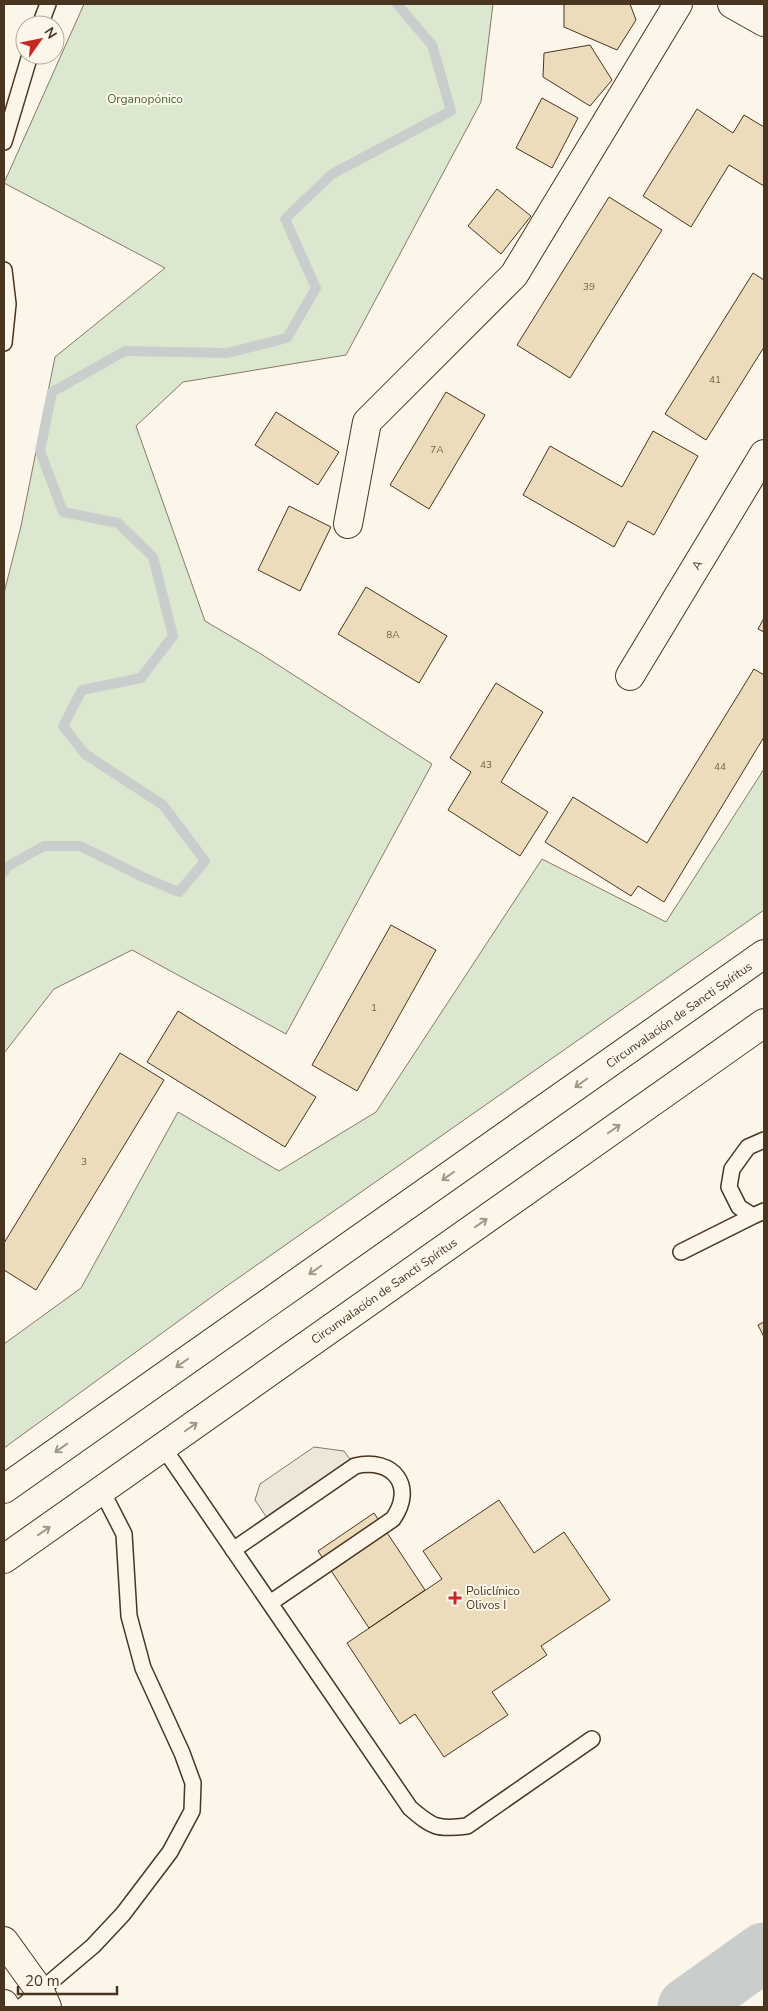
<svg xmlns="http://www.w3.org/2000/svg" width="768" height="2011" font-family="'Nunito Sans',sans-serif">
  <rect width="100%" height="100%" fill="#fbf6e9"/>
  <path fill="#dce7d0" stroke="#887966" d="M84 4H493L481 102 346 355 183 382 136 426 205 621 261 654 432 764 286 1034 132 950 54 989 4 1053V593L21 526 55 357 165 268 4 183Z
    M764 769V910L224 1288 4 1448V1344L81 1288 178 1112 279 1171 376 1112 542 859 666 922Z"/>
  <path fill="#ede7d9" stroke="#887966" d="M314 1447 344 1451 355 1466 271 1524 255 1500 260 1484Z"/>
  <g fill="none" stroke-linecap="round" stroke-linejoin="round">
    <path stroke="#c9cecd" stroke-width="10" d="M4 872 8 866 44 846H80L145 878 179 892 205 861 163 805 85 754 63 726 82 690 141 678 173 636 153 557 118 523 63 512 40 451 52 392 125 351 227 353 287 338 316 288 285 219 332 174 451 111 432 45 397 4"/>
    <path stroke="#c9cecd" stroke-width="59" d="M687 2007 764 1952"/>
  </g>
  <path fill="#ecdcbc" stroke="#4a3520" d="M564 4H630L636 20 617 50 564 27Z
    M590 45 612 80 590 106 543 77 544 53Z
    M542 98 578 118 552 168 516 148Z
    M697 109 733 133 744 115 764 127V186L729 165 691 227 643 196Z
    M497 189 531 216 501 254 468 226Z
    M609 197 662 230 570 378 517 345Z
    M753 273 764 280V347L706 440 665 414Z
    M446 392 485 415 429 509 390 485Z
    M276 412 339 452 318 485 255 445Z
    M653 431 698 456 654 535 628 521 614 547 523 495 550 446 622 487Z
    M289 506 331 527 300 591 258 570Z
    M366 587 447 636 419 683 338 634Z
    M764 618V632L758 629Z
    M754 669 764 675V737L664 902 638 886 631 896 545 842 573 797 647 843Z
    M496 683 543 712 501 782 548 812 520 856 448 810 471 772 450 758Z
    M391 925 436 950 357 1091 312 1065Z
    M178 1011 316 1097 285 1147 147 1062Z
    M120 1053 164 1080 36 1290 4 1270V1243Z
    M764 1322V1337L758 1325Z
    M499 1500 534 1553 564 1532 610 1600 541 1646 547 1655 492 1692 508 1715 444 1757 415 1714 400 1724 347 1643 442 1579 423 1551Z
    M374 1513 425 1590 369 1628 318 1551Z"/>
  <g fill="none" stroke-linecap="round" stroke-linejoin="round">
    <defs>
      <path id="service" d="M40 25 48 4
        M4 142 30 55
        M4 270 8 304 4 343
        M764 1140 748 1147 732 1169 729 1187 739 1207 753 1216 764 1211
        M681 1252 753 1216
        M163 1447 410 1808C432 1827 437 1830 467 1826L592 1739
        M233 1550 355 1466C393 1457 416 1486 393 1519L270 1603
        M21 2007 93 1946 123 1914 170 1852 192 1811 193 1783 182 1753 143 1668 129 1616 124 1534 102 1491"/>
      <path id="minor" d="M348 524 367 422 514 275 678 4
        M630 676 764 454"/>
      <path id="tertiary" d="M732 4 764 22"/>
      <path id="trunk" d="M4 1489 764 954
        M4 1559 764 1023
        M4 1941 40 1991 47 2007
        M4 2004 6 2007"/>
    </defs>
    <use href="#service" stroke="#4a3520" stroke-width="18"/>
    <use href="#minor" stroke="#4a3520" stroke-width="30"/>
    <use href="#tertiary" stroke="#4a3520" stroke-width="30"/>
    <use href="#trunk" stroke="#4a3520" stroke-width="30"/>
    <use href="#service" stroke="#fbf6e9" stroke-width="15"/>
    <use href="#minor" stroke="#fbf6e9" stroke-width="28"/>
    <use href="#tertiary" stroke="#fbf6e9" stroke-width="28"/>
    <use href="#trunk" stroke="#fbf6e9" stroke-width="28"/>
  </g>
  <defs><path id="oneway-shaft" d="M-6 0H5M1.5-3L5.5 0L1.5 3" fill="none" stroke-width="1.6" stroke-linecap="round" stroke-linejoin="round" transform="scale(1.25)"/></defs>
  <g stroke="#a29684">
    <use href="#oneway-shaft" transform="translate(581 1083) rotate(145)"/>
    <use href="#oneway-shaft" transform="translate(614 1129) rotate(-35)"/>
    <use href="#oneway-shaft" transform="translate(448 1176) rotate(145)"/>
    <use href="#oneway-shaft" transform="translate(481 1223) rotate(-35)"/>
    <use href="#oneway-shaft" transform="translate(315 1270) rotate(145)"/>
    <use href="#oneway-shaft" transform="translate(182 1363) rotate(145)"/>
    <use href="#oneway-shaft" transform="translate(191 1427) rotate(-35)"/>
    <use href="#oneway-shaft" transform="translate(61 1448) rotate(145)"/>
    <use href="#oneway-shaft" transform="translate(44 1531) rotate(-35)"/>
  </g>
  <path fill="#c62828" stroke="#fbf6e9" stroke-width="2" d="M452.5 1590.5h5v5h5v5h-5v5h-5v-5h-5v-5h5z"/>
  <g text-anchor="middle" dominant-baseline="central" stroke-width="4" stroke-linejoin="round" paint-order="stroke">
    <g font-size="10" fill="#725f47">
      <text x="589" y="287">39</text>
      <text x="715" y="380">41</text>
      <text x="437" y="450">7A</text>
      <text x="393" y="635">8A</text>
      <text x="486" y="765">43</text>
      <text x="720" y="767">44</text>
      <text x="374" y="1008">1</text>
      <text x="84" y="1162">3</text>
    </g>
    <g font-size="12" fill="#436837" stroke="#fbf6e9">
      <text x="145" y="99">Organopónico</text>
    </g>
    <g font-size="12" fill="#4a3520" stroke="#fbf6e9">
      <text transform="translate(697 565) rotate(-59)">A</text>
      <text transform="translate(679 1015) rotate(-35)">Circunvalación de Sancti Spíritus</text>
      <text transform="translate(384 1291) rotate(-35)">Circunvalación de Sancti Spíritus</text>
    </g>
    <g font-size="12" fill="#4a3520" stroke="#fbf6e9" text-anchor="start">
      <text x="466" y="1591">Policlínico<tspan x="466" dy="14">Olivos I</tspan></text>
    </g>
  </g>
  <rect width="768" height="2011" fill="none" stroke="#4a3520" stroke-width="10"/>
  <g transform="translate(40 40) rotate(57)"><circle r="24" fill="#fbf6e9" stroke="#b4a999"/>
  <path d="M0-4L9 19L0 12L-9 19Z" fill="#c62828"/>
  <text y="-8" font-size="14" font-weight="bold" text-anchor="middle" fill="#4a3520">N</text>
  </g>
  <path d="M18 1986v8h99v-8" fill="none" stroke="#4a3520" stroke-width="2.5"/>
  <text x="25" y="1986" font-size="15" fill="#4a3520" stroke="#fbf6e9" stroke-width="4" paint-order="stroke">20 m</text>
</svg>
